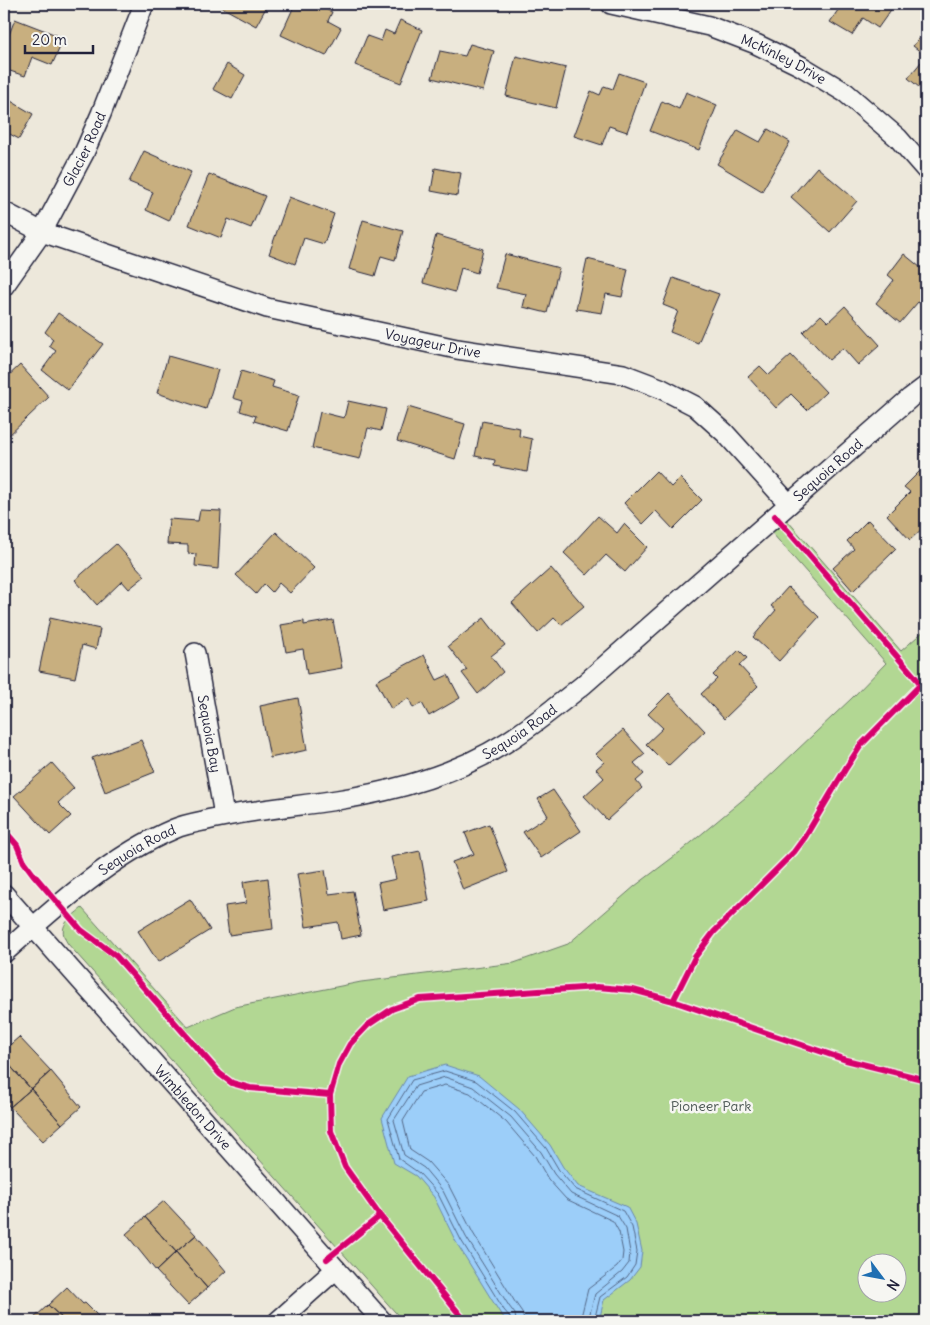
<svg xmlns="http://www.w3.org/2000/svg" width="930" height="1325" font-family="Delius,sans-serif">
  <rect width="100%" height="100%" fill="#ede8db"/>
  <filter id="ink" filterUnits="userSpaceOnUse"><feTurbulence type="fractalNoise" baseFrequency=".02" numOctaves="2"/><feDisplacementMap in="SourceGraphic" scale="10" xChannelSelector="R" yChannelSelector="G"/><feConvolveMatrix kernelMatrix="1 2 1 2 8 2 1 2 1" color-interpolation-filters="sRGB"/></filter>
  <g filter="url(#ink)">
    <path fill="#b2d793" stroke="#6a7c67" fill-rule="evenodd" d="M780 512 901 651 926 629V1321H403L68 944C56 926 69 919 82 908L188 1027 235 1007 361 982 514 963 568 944 635 886 680 852 758 787 852 698 886 663 765 525ZM868 1262H898V1292H868Z"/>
    <path fill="#9ccef9" stroke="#6b89ad" d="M445 1065 479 1076 519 1109 550 1145 563 1167 578 1186 627 1207 636 1224 642 1251 640 1267 630 1280 604 1300 599 1321H507L500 1313 456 1242 434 1197 416 1176 394 1163 382 1118 408 1076Z"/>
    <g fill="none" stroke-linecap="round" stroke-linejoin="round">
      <path stroke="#536787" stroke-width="1" d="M510 1321V1317L504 1310 461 1240 438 1194 419 1173 399 1159 388 1119 412 1080 445 1071 476 1081 515 1112 546 1148 559 1170 575 1189 623 1211 632 1227 637 1251 635 1265 627 1277 600 1297 594 1321
        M516 1321 515 1314 509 1306 466 1237 443 1191 424 1168 404 1155 394 1120 416 1086 445 1077 473 1087 511 1117 541 1152 554 1174 571 1194 618 1216 626 1229 630 1252 629 1263 622 1272 595 1294 588 1321
        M524 1321 522 1312 515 1302 473 1233 449 1186 428 1162 410 1150 403 1121 421 1092 445 1085 470 1093 506 1122 535 1156 548 1179 566 1199 613 1221 619 1232 623 1252 622 1260 617 1267 588 1289 580 1321"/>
    </g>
    <path fill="#c8af7f" stroke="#22223b" d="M216 4H268L256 26Z
      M295 4H324L323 8 332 12 328 21 341 28 326 56 281 35Z
      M842 4H895L878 28 863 18 852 35 830 22Z
      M15 19 64 38 52 65 32 57 25 76 4 69V48Z
      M400 20 422 30 401 83 355 65 367 36 381 41 385 30 394 34Z
      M926 30V93L908 78 926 56 913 46Z
      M470 44 494 51 483 91 432 78 440 51 465 56Z
      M516 56 566 68 556 108 506 96Z
      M227 64 245 75 232 99 213 89Z
      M619 73 645 82 627 132 609 126 602 145 574 136 591 91 600 95 604 86 613 89Z
      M686 92 717 105 699 150 650 131 662 101 679 109Z
      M4 97 33 114 19 139 4 131Z
      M768 129 790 142 762 191 717 164 738 130 760 142Z
      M144 151 191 172 169 221 146 210 153 192 129 182Z
      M817 167 857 201 830 232 791 197Z
      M435 168 461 173 457 196 431 191Z
      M209 174 265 196 251 228 228 219 221 238 189 225Z
      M289 197 334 214 324 244 304 238 295 264 269 254Z
      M363 220 403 231 395 260 381 256 375 276 349 269Z
      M436 235 483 249 477 273 461 268 455 292 423 283Z
      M505 254 559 268 547 313 523 307 526 294 496 288Z
      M904 254 926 272V308L918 302 900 323 876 303 894 280 888 275Z
      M587 259 628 269 622 297 606 294 602 313 576 309Z
      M673 278 719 294 698 343 670 332 678 311 663 305Z
      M845 306 880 345 858 365 843 348 829 360 803 332 821 315 828 322Z
      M58 313 103 344 68 390 42 370 56 351 49 346 53 339 45 332Z
      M791 355 826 392 807 410 791 394 776 408 748 377 760 366 769 375Z
      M168 356 218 370 206 409 157 393Z
      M20 365 49 397 4 440V395L6 393 4 389V380Z
      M241 371 274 381 272 387 299 395 288 431 254 421 256 416 240 411 243 401 233 398Z
      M348 401 386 409 381 431 368 428 360 459 312 448 320 412 344 418Z
      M408 407 465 424 455 459 397 441Z
      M482 421 520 428 519 436 532 439 527 472 494 466 495 460 475 456Z
      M922 469 926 473V525L910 540 887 515 910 492 904 487Z
      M656 471 671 487 680 478 702 500 673 529 656 511 643 524 624 503Z
      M200 510 221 511 218 569 195 566 196 554 188 553V545L167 544 169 519 198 521Z
      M598 516 617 533 624 524 647 547 625 572 606 555 587 575 564 553Z
      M868 520 896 549 853 591 833 568 854 549 847 541Z
      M276 532 314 568 290 593 279 583 272 592 264 584 256 594 236 575Z
      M116 544 145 576 129 589 122 581 97 605 75 580Z
      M551 568 584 606 561 625 554 618 538 633 512 603Z
      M788 587 819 617 779 661 753 637 776 610 771 606Z
      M50 618 100 629 96 649 82 645 75 678 39 671Z
      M484 618 505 645 491 656 503 672 478 694 462 673 467 670 448 646Z
      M333 620 342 668 307 674 303 649 286 652 281 625 304 621V625Z
      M739 650 747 658 739 665 758 686 724 719 701 694 717 679 713 675Z
      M424 655 437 680 448 675 460 698 429 716 422 703 413 708 409 698 391 709 376 681Z
      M669 693 705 731 668 766 646 744 663 728 648 714Z
      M298 698 307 750 270 758 260 706Z
      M623 730 645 754 634 763 644 774 636 781 642 788 607 820 584 796 604 778 596 769 604 762 596 754Z
      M141 740 155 772 105 792 92 758Z
      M52 763 74 788 58 803 71 816 50 835 14 796Z
      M553 790 581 831 541 858 523 832 548 816 538 799Z
      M489 824 508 872 463 890 452 862 474 854 465 833Z
      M420 851 429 901 383 910 378 883 396 879 391 857Z
      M325 870 329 894 353 891 361 935 341 939 338 922 306 927 297 874Z
      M268 878 273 929 229 935 225 906 246 903 243 882Z
      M190 899 210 930 158 962 138 931Z
      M19 1037 51 1071 31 1089 4 1059V1050Z
      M4 1059 31 1089 10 1107 4 1100Z
      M51 1071 81 1107 62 1124 31 1089Z
      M31 1089 62 1124 43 1141 10 1107Z
      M164 1201 196 1235 176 1252 145 1217Z
      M145 1217 176 1252 156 1271 126 1234Z
      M196 1235 226 1271 207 1288 176 1252Z
      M176 1252 207 1288 188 1305 156 1271Z
      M67 1287 83 1304 85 1303 101 1319 99 1321H65L48 1305Z
      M48 1305 65 1321H31Z"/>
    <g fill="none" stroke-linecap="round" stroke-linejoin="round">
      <defs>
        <g id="street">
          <path id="s1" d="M611 4 709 26 756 44 801 66 846 93 898 138 926 170"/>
          <path id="s2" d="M4 212 42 232 267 308 457 349 623 374 660 388 695 406 725 433 789 504"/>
          <path id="s3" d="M4 286 42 232 84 153 101 114 144 4"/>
          <path id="s4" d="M195 653 224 815"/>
          <path id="s5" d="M4 894 382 1321"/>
          <path id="s6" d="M4 953C54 908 112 855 174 829 183 825 193 823 203 821 247 810 292 807 337 800 395 791 457 774 507 742 534 725 558 705 583 685L910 398 926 386"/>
          <path d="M278 1321 336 1269"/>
        </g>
      </defs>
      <use href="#street" stroke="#22223b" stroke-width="22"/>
      <use href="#street" stroke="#f6f6f2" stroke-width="19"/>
      <defs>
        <path id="cycleway" d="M775 516 921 684
          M4 830 17 845 24 862 33 874 81 930 116 956 220 1074 232 1083 250 1088 330 1095
          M673 1001 695 957 714 932 794 852 805 837 846 768 861 745 926 679
          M327 1259 380 1216
          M465 1321 380 1216 345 1167 331 1131 330 1095 339 1064 350 1044 368 1025 392 1009 420 999 597 987 633 990 670 1000 846 1060 926 1080"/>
      </defs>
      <use href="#cycleway" stroke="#f6f6f2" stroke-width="9"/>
      <use href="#cycleway" stroke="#d6006c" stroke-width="6"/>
    </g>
  </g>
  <g text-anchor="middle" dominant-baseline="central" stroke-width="5" stroke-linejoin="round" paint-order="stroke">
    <g font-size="14" fill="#22223b" stroke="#f6f6f2">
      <text stroke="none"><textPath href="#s1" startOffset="182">McKinley Drive</textPath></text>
      <text stroke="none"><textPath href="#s3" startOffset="159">Glacier Road</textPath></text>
      <text stroke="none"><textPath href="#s2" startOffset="450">Voyageur Drive</textPath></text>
      <text stroke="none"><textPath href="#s6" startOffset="979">Sequoia Road</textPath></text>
      <text stroke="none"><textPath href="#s6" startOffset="574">Sequoia Road</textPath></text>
      <text stroke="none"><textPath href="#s4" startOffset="82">Sequoia Bay</textPath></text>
      <text stroke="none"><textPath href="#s6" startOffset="169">Sequoia Road</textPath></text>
      <text stroke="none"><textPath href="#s5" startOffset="285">Wimbledon Drive</textPath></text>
    </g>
    <g font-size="14" fill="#4d5855" stroke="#f6f6f2">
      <text x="711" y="1106">Pioneer Park</text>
    </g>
  </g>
  <rect width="930" height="1325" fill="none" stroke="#f6f6f2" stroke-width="20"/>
  <rect x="10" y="10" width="910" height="1305" fill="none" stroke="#22223b" stroke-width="2" filter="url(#ink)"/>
  <g transform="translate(882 1278) rotate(122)"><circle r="24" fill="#f6f6f2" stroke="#a1a1a9"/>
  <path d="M0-4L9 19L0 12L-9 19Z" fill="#1f6fb2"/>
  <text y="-8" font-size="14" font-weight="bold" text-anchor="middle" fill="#22223b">N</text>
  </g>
  <path d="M25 45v8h68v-8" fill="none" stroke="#22223b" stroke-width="2.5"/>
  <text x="32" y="45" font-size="15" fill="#22223b" stroke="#f6f6f2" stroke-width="4" paint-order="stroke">20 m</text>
</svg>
